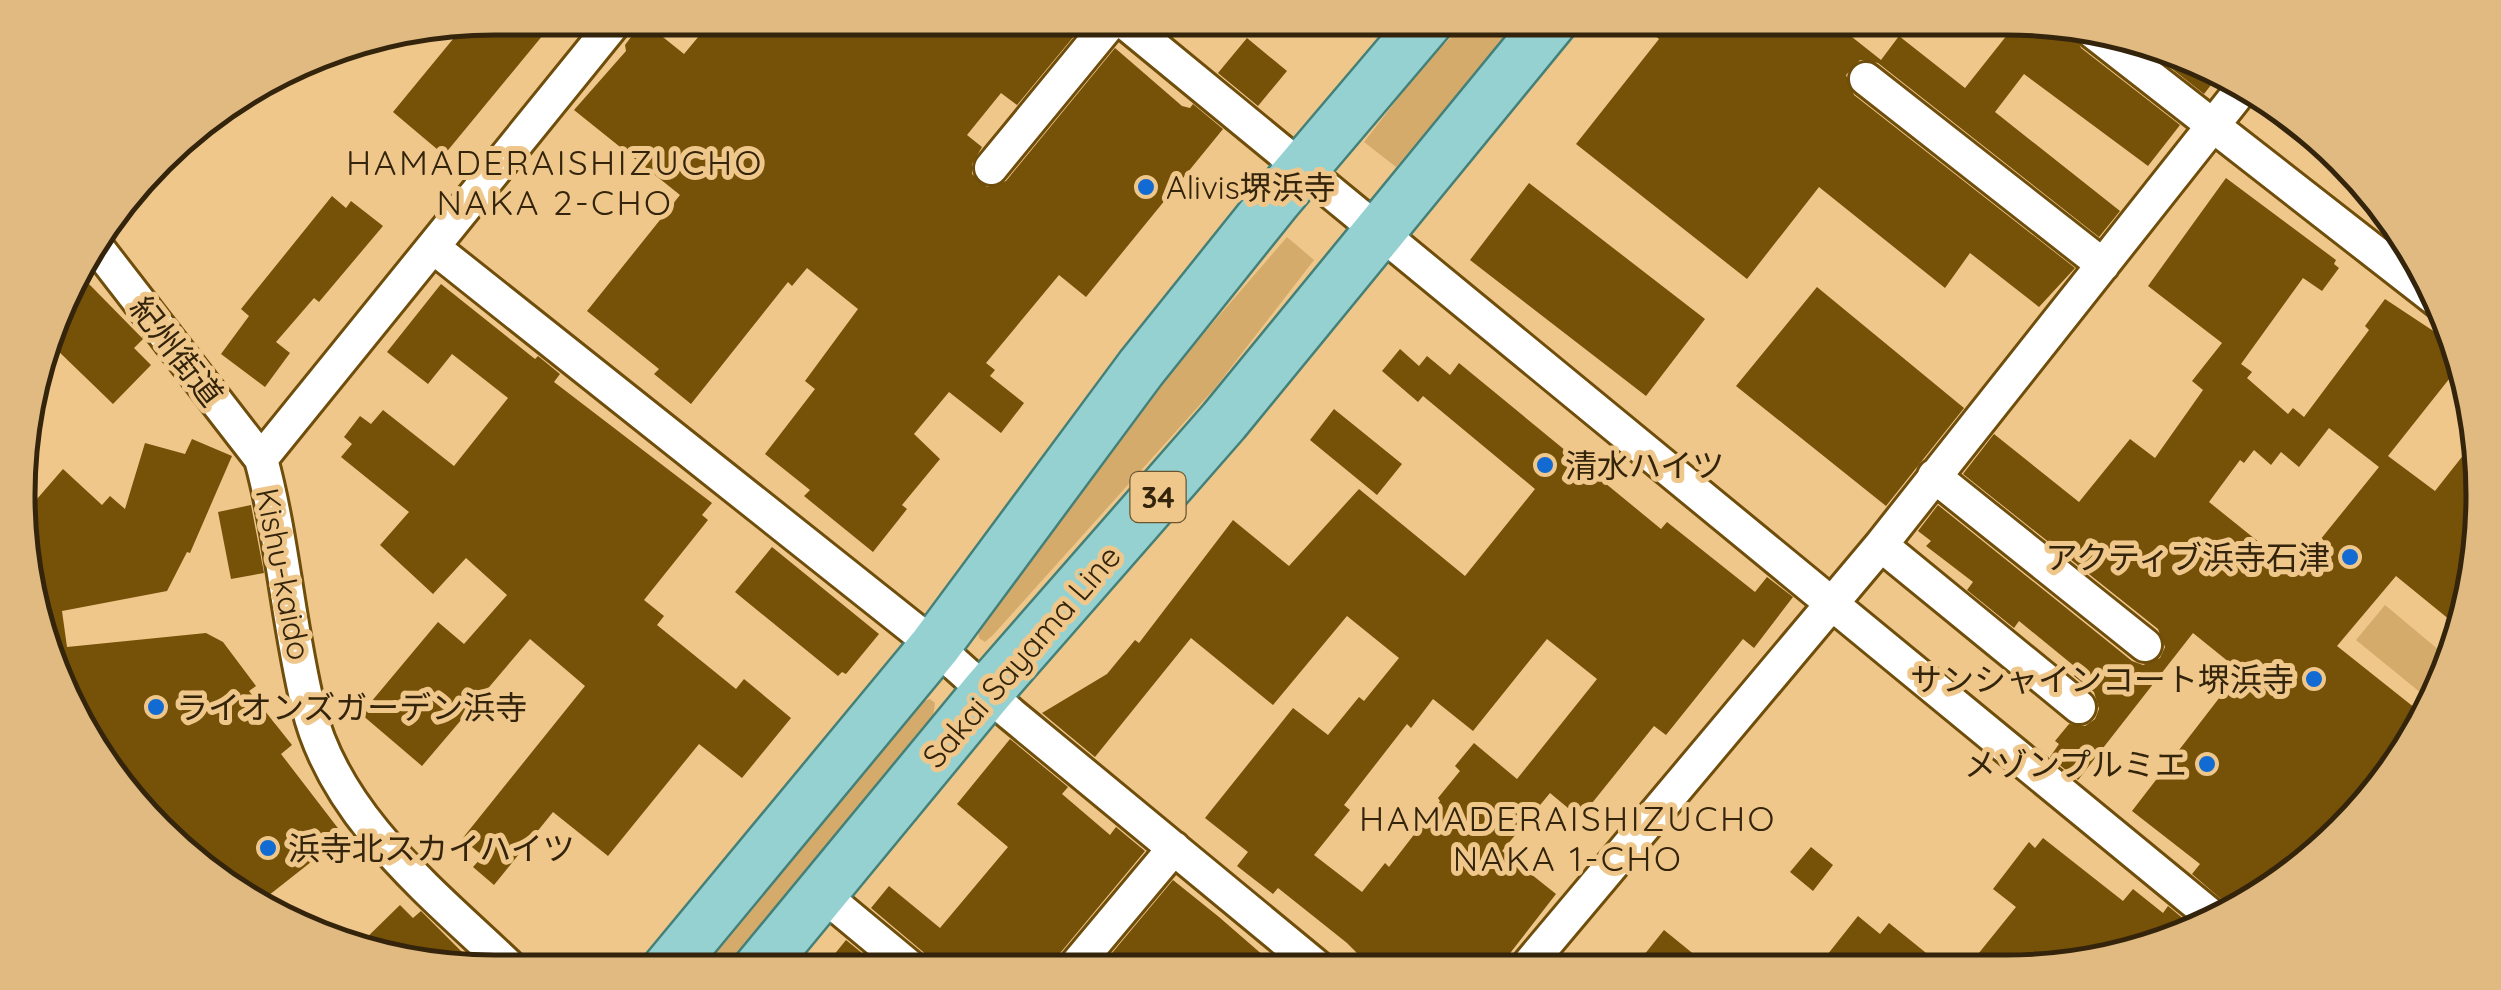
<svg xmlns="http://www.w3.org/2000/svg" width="2501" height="990" font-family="Quicksand,'Noto Sans JP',sans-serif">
  <rect width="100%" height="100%" fill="#efc78b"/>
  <path fill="#d5ab6b" d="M1472 17 1522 18 1396 167 1364 142 1427 61Z
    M1287 237 1314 260 1215 388 993 635 985 642 979 638 978 630 1161 383Z
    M2385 605 2452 661 2432 702 2356 640Z
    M930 699 935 703 933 716 721 972H698L921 702Z"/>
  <path fill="#765108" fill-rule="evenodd" d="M495 18H557L444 155 393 112 467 22Z
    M714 18H1076L1084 24 1017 105 1001 93 967 135 982 147 972 164V174L987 187 1006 181 1115 48 1182 106 1190 108 1193 104 1223 129 1086 297 1059 275 986 363 995 370 990 376 1024 403 1001 433 949 392 914 434 940 459 902 505 907 509 873 552 804 496 810 490 765 454 815 389 805 381 858 309 807 268 792 286 788 282 691 404 654 374 659 369 587 311 680 195 574 110 626 51 625 45 643 21 684 54Z
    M1665 18H1734L1758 36 1773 18H1828L1881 60 1899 36 1965 88 2019 20 2073 29 2081 48 2180 125 2148 166 2024 74 1995 112 2120 211 2099 237 1878 63 1860 60 1846 75 1854 95 2075 268 2039 307 1970 253 1945 288 1819 187 1747 279 1576 144 1659 39 1653 34Z
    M1247 38 1287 71 1258 106 1218 73Z
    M2134 39 2159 43 2218 76 2204 94Z
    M2226 178 2336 260 2334 264 2339 268 2322 291 2303 278 2241 364 2252 372 2247 378 2288 414 2293 408 2304 417 2369 330 2365 326 2385 299 2450 342 2457 369 2388 456 2435 491 2476 439 2482 463 2461 629 2396 576 2337 646 2425 716 2403 761 2320 854 2235 911 2192 874 2200 864 2132 811 2240 671 2193 633 2078 780 2050 757 2059 744 2055 741 2069 724 2085 726 2095 719 2099 709 2094 692 2074 676 2079 670 2019 621 2014 628 1967 590 1973 582 1926 546 1931 541 1918 531 1938 505 2132 661 2143 665 2160 658 2165 647 2158 629 1963 474 1994 434 2079 502 2130 439 2155 458 2203 390 2192 381 2222 343 2148 286ZM2329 428 2379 467 2295 571 2209 502 2240 460 2244 463 2254 450 2271 465 2281 452 2299 467Z
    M1529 183 1705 319 1646 396 1470 260Z
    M332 196 346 208 351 201 383 226 319 302 314 298 276 342 290 353 265 387 221 354 249 316 241 309Z
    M89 284 143 339 134 348 151 365 113 404 53 346 67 331 59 323 62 312Z
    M441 284 535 359 538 356 560 374 554 382 712 503 702 515 708 520 644 600 664 616 657 625 736 689 744 679 791 718 742 778 699 744 608 856 553 812 494 885 473 867 483 856 462 839 585 686 530 639 422 766 361 714 438 622 464 644 507 595 466 558 433 594 380 545 409 512 341 457 352 444 344 437 360 416 371 424 383 410 454 466 508 398 452 354 428 384 387 352Z
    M1817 287 1964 408 1886 506 1736 386Z
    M1400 349 1419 366 1427 356 1450 375 1459 363 1661 529 1667 522 1755 592 1767 577 1793 597 1754 648 1743 639 1666 735 1654 726 1580 818 1550 793 1502 851 1556 894 1497 970H1352L1362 958 1347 943 1278 888 1273 894 1237 866 1248 852 1205 818 1293 708 1328 735 1359 697 1364 701 1399 658 1347 616 1273 705 1191 638 1095 757 1042 713 1107 674 1135 640 1139 643 1233 520 1289 566 1359 489 1465 576 1535 489 1423 396 1418 402 1382 371ZM1547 639 1597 679 1517 779 1474 743 1455 766 1460 771 1438 798 1440 801 1389 867 1385 863 1362 892 1314 855 1350 810 1344 805 1407 724 1411 728 1433 699 1473 731Z
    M1334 409 1402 464 1377 495 1310 440Z
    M192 439 232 456 190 553 187 552 167 591 62 611 67 647 206 633 223 642 256 686 249 691 292 745 281 754 344 836 259 903 205 874 98 760 27 589 24 514 63 469 102 505 110 496 125 509 145 443 185 454Z
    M251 505 264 573 231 579 218 512Z
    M772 547 879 634 846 674 842 672 838 676 735 592Z
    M1010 739 1068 787 1062 794 1110 835 1116 827 1145 851 1056 958 1051 971H935L928 956 871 908 889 886 940 928 1008 847 957 804Z
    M2043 838 2123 901 2133 889 2163 913 2168 906 2197 930 2069 968 1966 969 2016 907 1993 889 2029 842 2035 848Z
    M1811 847 1833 865 1813 891 1790 872Z
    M1173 880 1219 917 1280 970 1097 971Z
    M400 905 413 918 421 911 480 970 355 949Z
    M1858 916 1880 934 1889 923 1946 969H1816Z
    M1664 930 1712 969 1632 970Z
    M846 940 884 971 820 972Z"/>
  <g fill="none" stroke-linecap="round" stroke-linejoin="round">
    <defs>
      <path id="minor" d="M1118 17 2219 922
        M2093 32 2439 302
        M1866 79 2103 265
        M991 168 1115 17
        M93 242 261 459C283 540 288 624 308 706 334 818 437 897 515 972
        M433 247 935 646 1011 714 1321 970
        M261 459 619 17
        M1934 476 2145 645
        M1881 545 2079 707
        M821 893 915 971
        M1524 970 1881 545 2241 90
        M1071 971 1174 848"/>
      <path id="primary" d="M665 972 935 646 1141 368 1274 202 1431 17
        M756 972 987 692 1224 421 1555 17"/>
    </defs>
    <use href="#minor" stroke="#6f4d0a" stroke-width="38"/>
    <use href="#primary" stroke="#458078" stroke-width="55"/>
    <use href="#minor" stroke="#fff" stroke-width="32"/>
    <use href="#primary" stroke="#95d1d1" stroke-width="50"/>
    <defs>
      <path id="rail" d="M2231 84 2354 179"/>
    </defs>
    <use href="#rail" stroke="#6a5330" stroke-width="11"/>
    <use href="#rail" stroke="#efc78b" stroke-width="8" stroke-dasharray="22" stroke-linecap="butt"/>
  </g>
  <g fill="#126ad3" stroke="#efc78b" stroke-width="4">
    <circle cx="1146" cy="187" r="10"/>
    <circle cx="1545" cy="465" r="10"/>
    <circle cx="2350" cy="557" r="10"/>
    <circle cx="2314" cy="679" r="10"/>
    <circle cx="156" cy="707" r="10"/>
    <circle cx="2207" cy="764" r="10"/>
    <circle cx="268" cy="848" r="10"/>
  </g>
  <g text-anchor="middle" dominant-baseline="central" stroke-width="10" stroke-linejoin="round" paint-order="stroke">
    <rect fill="#efc78b" stroke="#6b5531" stroke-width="2.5" x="1130.5" y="472" width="55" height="50" rx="8"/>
    <g font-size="30" font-weight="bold" fill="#33240b">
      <text x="1158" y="497">34</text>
    </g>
    <g font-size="32" fill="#33240b" stroke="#efc78b" text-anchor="start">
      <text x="1166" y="187">Alivis堺浜寺</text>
      <text x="1565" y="465">清水ハイツ</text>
      <text x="2330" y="557" text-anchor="end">アクティブ浜寺石津</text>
      <text x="2294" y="679" text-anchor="end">サンシャインコート堺浜寺</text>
      <text x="176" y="707">ライオンズガーデン浜寺</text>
      <text x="2187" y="764" text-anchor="end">メゾンプルミエ</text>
      <text x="288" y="848">浜寺北スカイハイツ</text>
    </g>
    <g font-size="32" fill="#33240b" stroke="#efc78b">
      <text transform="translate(177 351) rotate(52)">紀州街道</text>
      <text transform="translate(284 574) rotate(79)">Kishu-kaido</text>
      <text transform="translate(1021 656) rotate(-49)">Sakai Sayama Line</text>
    </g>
    <g font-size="35" letter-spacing="2.5" fill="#33240b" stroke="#efc78b">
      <text x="555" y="162">HAMADERAISHIZUCHO<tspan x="555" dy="40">NAKA 2-CHO</tspan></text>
      <text x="1568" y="818">HAMADERAISHIZUCHO<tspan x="1568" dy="40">NAKA 1-CHO</tspan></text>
    </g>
  </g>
  <path d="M0 0H2501V990H0ZM495 35H2006A460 460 0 0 1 2466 495V495A460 460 0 0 1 2006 955H495A460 460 0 0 1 35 495V495A460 460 0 0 1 495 35Z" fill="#e0ba81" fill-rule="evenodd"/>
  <path fill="none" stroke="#33240b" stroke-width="5" d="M495 35H2006A460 460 0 0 1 2466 495V495A460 460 0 0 1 2006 955H495A460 460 0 0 1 35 495V495A460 460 0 0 1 495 35Z"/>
</svg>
